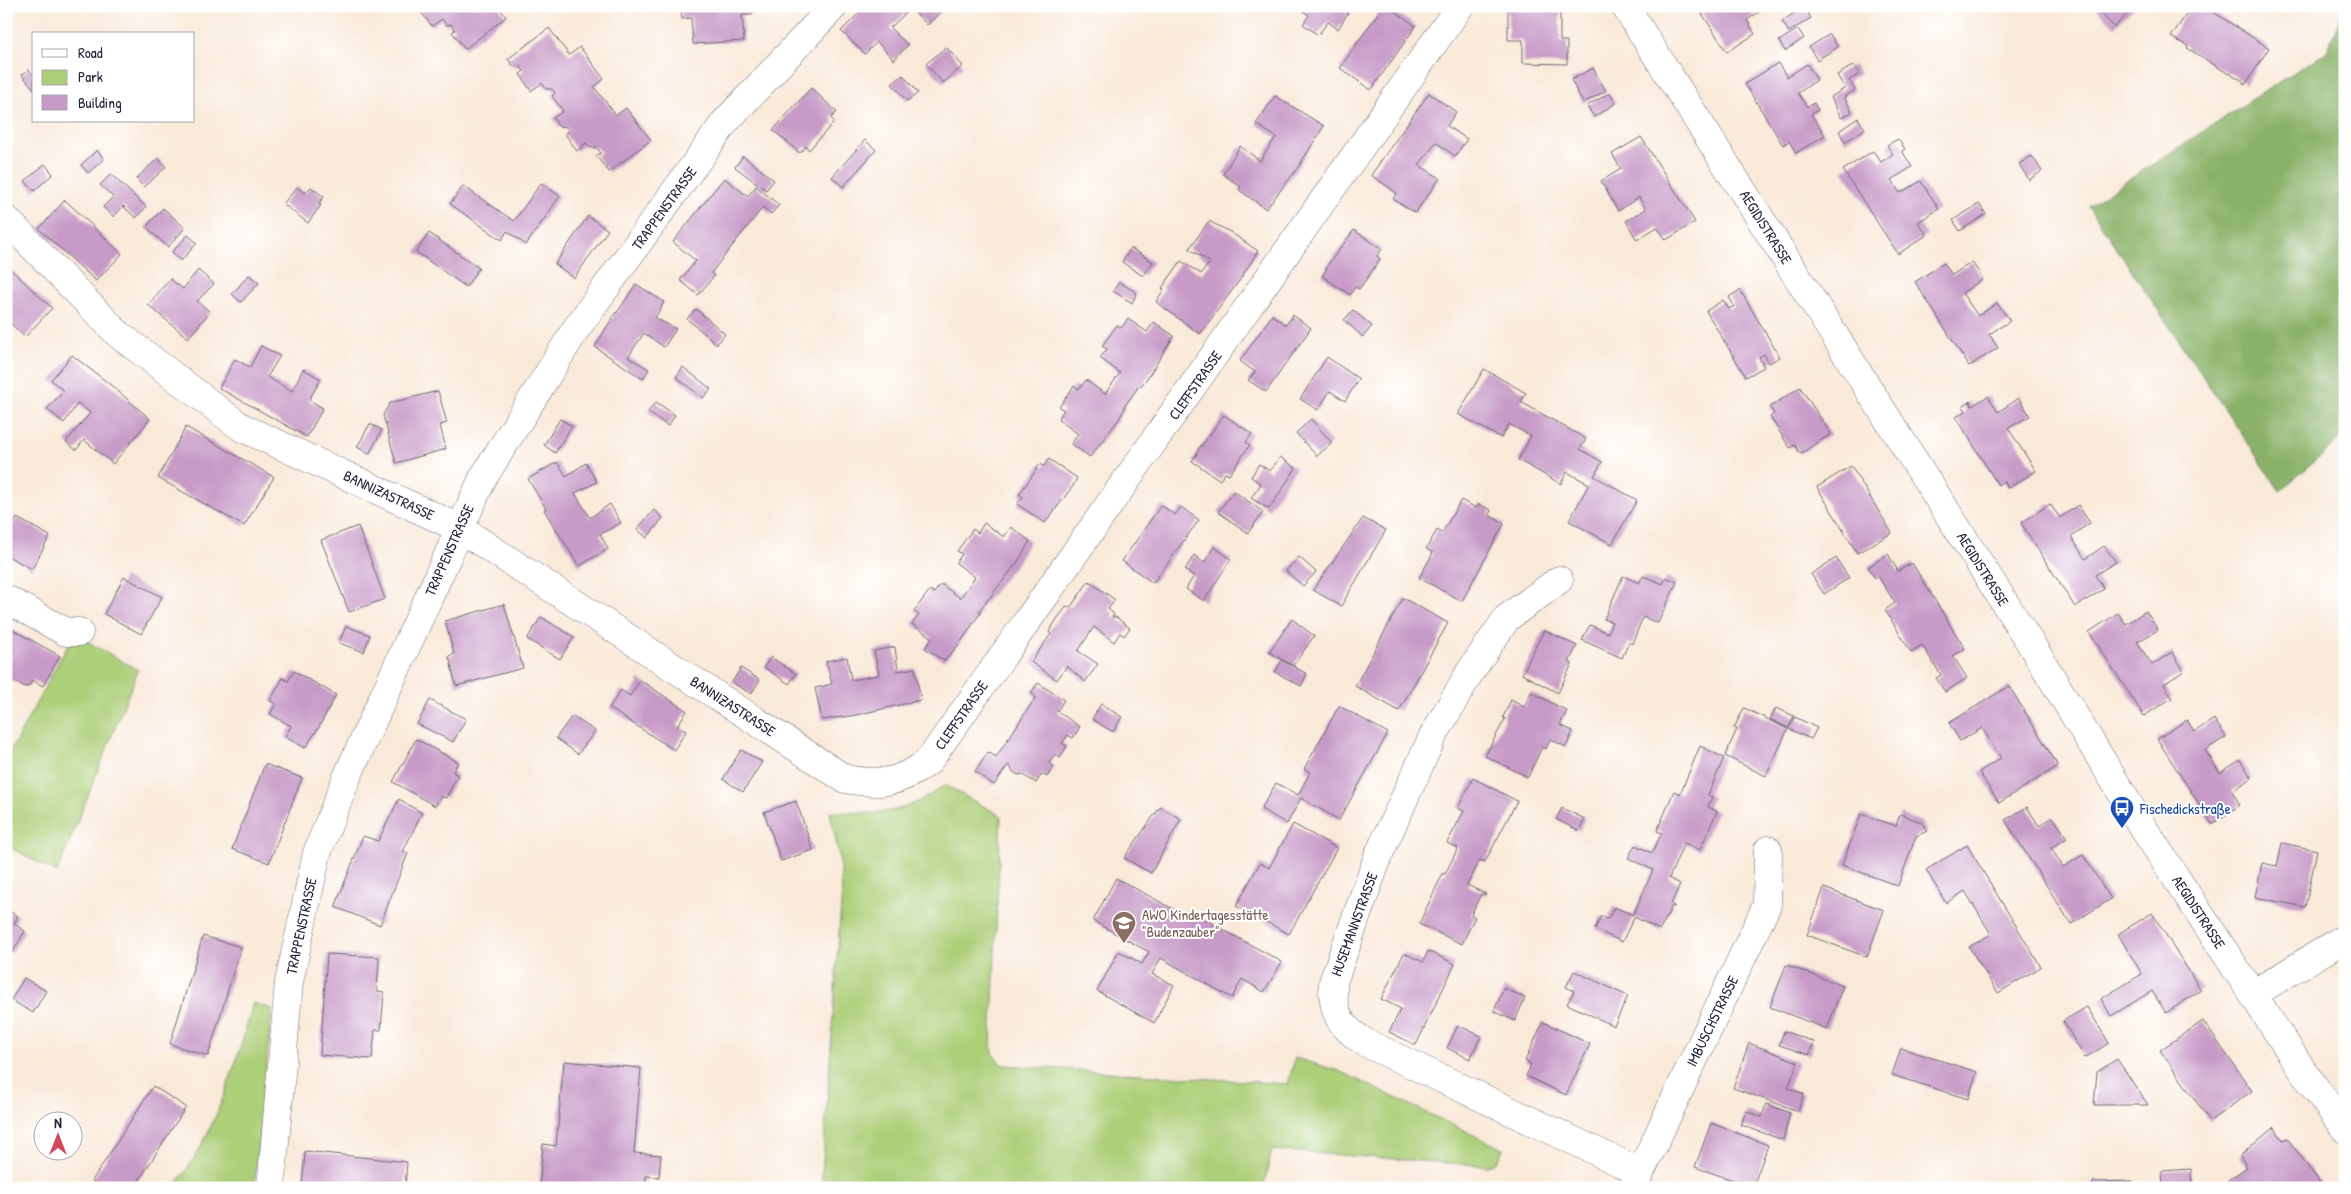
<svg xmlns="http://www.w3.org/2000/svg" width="2351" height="1194" font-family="'Patrick Hand',sans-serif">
  <rect width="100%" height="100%" fill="#fff"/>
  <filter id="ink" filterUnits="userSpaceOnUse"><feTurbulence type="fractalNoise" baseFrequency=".02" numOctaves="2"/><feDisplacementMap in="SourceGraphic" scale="10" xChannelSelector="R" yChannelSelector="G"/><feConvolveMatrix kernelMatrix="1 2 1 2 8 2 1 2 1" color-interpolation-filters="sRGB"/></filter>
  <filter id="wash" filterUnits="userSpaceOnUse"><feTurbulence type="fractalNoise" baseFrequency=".0096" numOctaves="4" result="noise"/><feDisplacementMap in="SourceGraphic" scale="20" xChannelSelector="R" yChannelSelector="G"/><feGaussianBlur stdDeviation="1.12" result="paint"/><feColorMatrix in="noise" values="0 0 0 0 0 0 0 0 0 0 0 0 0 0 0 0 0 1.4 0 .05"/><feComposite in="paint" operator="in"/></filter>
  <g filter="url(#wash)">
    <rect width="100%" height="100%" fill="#f9e9d8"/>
    <path fill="#accf78" stroke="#67785a" d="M74 634 138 670 57 873 6 845V759Z
      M945 785 1001 816 991 1046 994 1055 1002 1065 1288 1084 1295 1058 1339 1071 1503 1149 1496 1163 1488 1166 1272 1150 1263 1188H821L842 890 839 855 830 812C883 813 900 817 945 785Z
      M253 1003 272 1009 254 1188H173C216 1135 235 1067 253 1003Z"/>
    <path fill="#89b268" stroke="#566a52" d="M2345 6V435L2280 491 2088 206 2327 51Z"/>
    <g id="blocks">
      <path fill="#c79bc7" d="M422 6H498L506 17 465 49 452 32 455 30 451 24 446 25 442 19 432 26 419 10Z
        M681 6H752V15H742L744 41 693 44 691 18 682 19Z
        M866 6H947L927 25 911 8 890 28 908 45 894 60 877 42 865 54 841 31Z
        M1303 6H1338L1348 13 1338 29 1328 22 1318 35 1303 24 1309 15 1301 10Z
        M1383 6H1387L1416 26 1371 90 1340 68Z
        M1508 6H1560V41H1567V64L1523 63V40H1508Z
        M1697 6H1768L1747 20 1755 34 1727 52Z
        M2094 6H2136L2114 27Z
        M2192 6H2204L2269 48 2245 85 2243 84 2244 82 2230 73 2229 74 2187 48 2188 46 2171 37Z
        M1804 7 1811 18 1789 32 1782 21Z
        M6 15H9V37H6Z
        M549 28 569 55 580 47 604 79 594 87 616 115 626 108 651 140 609 172 596 156 601 153 596 147 590 148 586 143 577 151 565 134 569 131 565 126 559 127 553 118 563 111 552 96 555 93 552 89H546L542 83 531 91 520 74 524 71 520 66 514 67 508 59Z
        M1798 29 1804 38 1785 51 1779 41Z
        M1830 34 1838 47 1817 60 1809 47Z
        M946 47 963 66 943 83 926 64Z
        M6 63H10L11 85H6Z
        M1778 63 1787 77 1807 64 1817 80 1798 93 1807 107 1814 103 1818 110 1811 114 1825 135 1796 153 1789 141 1783 145 1745 84Z
        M1854 65 1860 74 1849 80 1855 90 1844 97 1852 112 1841 118 1831 97 1845 88 1837 75Z
        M1593 68 1606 91 1583 103 1571 80Z
        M28 69 34 76V89L22 75Z
        M903 75 918 93 907 101 892 84Z
        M811 88 837 112 831 118 834 122 809 150 806 146 800 153 773 130Z
        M1429 93 1456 112 1447 126 1467 139 1455 156 1436 142 1428 153 1419 165 1440 178 1415 213 1393 199 1397 193 1371 175Z
        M1609 93 1616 103 1594 117 1587 106Z
        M1275 96 1324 126 1297 169 1266 209 1239 190 1241 187 1223 174 1240 146 1260 161 1276 137 1256 124Z
        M1858 118 1865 129 1845 142 1839 131Z
        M1641 137 1695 222 1666 240 1657 227 1637 240 1626 221 1646 209 1639 197 1618 211 1601 181 1621 169 1612 154Z
        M1898 139 1905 149 1902 151 1912 167 1891 180 1900 193 1921 181 1939 209 1918 222 1927 235 1898 254 1843 170 1873 151 1881 162 1893 154 1887 145Z
        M865 140 876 150 843 187 832 177Z
        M97 150 104 159 88 173 81 165Z
        M743 156 774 180 766 190 735 167Z
        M2032 156 2042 171 2029 180 2019 164Z
        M158 158 166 167 144 187 136 179Z
        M45 164 53 174 34 191 25 181Z
        M111 174 146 207 136 218 123 206 114 217 103 207 113 197 100 185Z
        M724 178 748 196 756 186 779 205 771 214 763 207 711 273 714 276 698 295 680 280 696 261 673 242Z
        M541 183 560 196 526 245 507 231 502 240 450 204 463 186 514 221Z
        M297 187 305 193 311 187 324 197 318 204 321 205 308 223 283 204Z
        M65 200 122 254 96 281 39 229Z
        M1979 204 1986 214 1960 231 1953 220Z
        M163 208 185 228 168 247 146 227Z
        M588 216 608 230 574 278 555 264Z
        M1209 221 1230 232 1258 251 1239 281 1200 334 1156 302 1164 289 1162 288 1181 261 1201 274 1210 262 1189 249Z
        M1354 230 1382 249 1377 256 1380 259 1370 274 1359 289 1355 287 1350 295 1322 276 1327 268 1326 267Z
        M429 233 479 268 466 287 416 252Z
        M188 235 197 243 181 261 172 252Z
        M1131 248 1153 262 1143 276 1122 262Z
        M1972 262 1983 279 1962 293 1978 316 1997 303 2010 321 1989 334 1998 348 1969 366 1915 282 1944 263 1952 275Z
        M6 265 52 308 25 337 6 319Z
        M198 270 214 284 197 301 210 312 188 338 148 305 170 279 183 289Z
        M249 275 259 283 241 302 232 294Z
        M1119 282 1137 293 1132 303 1113 291Z
        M636 284 664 302 655 318 676 329 664 347 644 333 628 357 649 369 643 379 595 347 616 312 617 313Z
        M1740 290 1780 357 1769 363 1764 354 1759 357 1764 367 1746 377 1706 311 1723 300 1729 309 1734 306 1729 297Z
        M696 309 725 334 717 344 687 319Z
        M1353 310 1372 326 1363 337 1344 320Z
        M1272 315 1286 325 1293 315 1311 328 1266 392 1248 380 1255 372 1240 361Z
        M1128 319 1147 332 1154 322 1174 336 1148 377 1140 387 1139 386 1124 407 1125 408 1119 419 1090 457 1071 444 1078 434 1058 419 1064 410 1059 407 1074 386 1079 389 1086 380 1105 394 1120 373 1100 358 1107 349 1102 346 1117 325 1121 328Z
        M261 346 280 356 267 377 292 391 303 369 321 379 309 400 323 408 307 437 219 388 235 359 250 367Z
        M72 355 112 386 150 419 113 464 84 440 76 450 66 442 90 413 78 403 64 423 47 409 64 391 51 380Z
        M1327 357 1359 379 1345 401 1330 391 1318 410 1300 399Z
        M683 367 711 389 703 398 676 377Z
        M1484 369 1526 393 1521 402 1586 439 1580 449 1602 462 1594 476 1637 500 1612 544 1569 521 1589 484 1567 472 1561 484 1518 460 1531 436 1509 424 1501 438 1458 414Z
        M1800 387 1831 434 1800 454 1795 445 1790 448 1770 417 1774 414 1770 407Z
        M438 391 447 423 440 425 446 449 396 463 383 415 390 403Z
        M1988 396 1998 412 2019 398 2030 416 2008 428 2036 471 2008 488 2004 481 1998 485 1956 417 1966 411 1963 406 1970 401 1972 406Z
        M656 402 675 415 668 426 648 412Z
        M1224 415 1252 434 1246 442 1250 445 1229 475 1225 473 1220 480 1192 461 1197 454 1196 453Z
        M560 419 572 426 555 453 544 445Z
        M1311 419 1332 443 1317 456 1296 433Z
        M370 424 382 430 369 454 357 447Z
        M186 427 274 477 244 526 158 478Z
        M1280 457 1296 468 1269 509 1251 498 1261 484 1251 477 1259 464 1270 471Z
        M1049 459 1077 478 1073 486 1045 523 1017 504 1023 497 1019 494 1030 479 1040 464 1044 466Z
        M557 462 566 476 586 463 597 482 575 493 582 505 590 518 610 504 621 523 600 534 608 549 579 566 544 510 546 509 528 479Z
        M1851 466 1892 533 1857 553 1817 487Z
        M1234 491 1263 512 1248 533 1218 512Z
        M1461 500 1476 508 1479 504 1491 510 1489 515 1504 524 1462 601 1419 578 1433 553 1426 549 1437 530 1442 533Z
        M2050 504 2060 518 2078 505 2090 523 2071 536 2085 559 2104 546 2116 562 2095 575 2104 589 2075 607 2021 523Z
        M1161 505 1175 515 1181 507 1199 520 1153 583 1122 561Z
        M654 510 663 518 647 538 637 529Z
        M17 518 50 536 32 569 6 555V538Z
        M1363 518 1386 530 1341 606 1313 590Z
        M984 523 1004 537 1011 527 1030 541 1017 563 979 611 981 612 960 643 944 661 925 648 932 638 912 624 919 615 914 611 930 590 934 593 941 584 960 598 975 577 956 563 962 554 957 551 973 529 978 533Z
        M358 526 385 599 349 612 321 540Z
        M1214 547 1231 559 1204 601 1186 589 1194 576 1185 570 1194 555 1204 563Z
        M1888 554 1898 571 1912 563 1965 649 1953 656 1967 678 1945 692 1936 678 1941 675 1922 645 1911 652 1885 610 1895 603 1878 576 1875 578 1868 567Z
        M1299 557 1316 572 1303 586 1286 571Z
        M1836 558 1849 578 1824 594 1811 574Z
        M1623 576 1639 583 1643 576 1663 584 1666 577 1677 582 1658 623 1643 617 1632 644 1629 642 1622 658 1582 640 1590 625 1608 633 1612 622 1604 619Z
        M124 577 162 597 141 634 104 614Z
        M1089 581 1115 600 1108 609 1114 614 1112 617H1116L1130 628 1124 636 1120 633 1114 642 1094 627 1078 651 1098 664 1085 682 1067 666 1057 680 1031 662 1051 634 1049 632 1057 619 1067 606 1070 608Z
        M1403 598 1448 623 1399 711 1355 686Z
        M504 604 523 668 456 686 449 656 454 654 445 621Z
        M2146 611 2158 630 2137 642 2152 665 2172 652 2184 671 2164 684 2172 698 2144 716 2089 632 2118 613 2126 624Z
        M541 617 574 637 560 659 527 639Z
        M1292 619 1314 636 1293 666 1269 652Z
        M6 626 60 656 43 686 32 680 30 685 25 687 12 680 8 686 6 685Z
        M346 626 370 635 364 652 339 643Z
        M1544 630 1577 646 1569 662 1572 664 1558 693 1522 674Z
        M895 647 898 671 915 668 921 700 856 715 822 720 815 688 832 684 826 661 847 657 851 680 879 675 874 651Z
        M771 657 796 674 789 684 764 667Z
        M1282 660 1307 674 1301 686 1275 672Z
        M741 668 760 680 751 694 732 682Z
        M294 671 336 695 319 727 305 748 285 737 291 726 270 714 276 704 270 701 283 678 288 681Z
        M640 680 687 711 677 726 686 731 674 750 609 708 621 690 630 696Z
        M1038 683 1064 700 1057 711 1080 727 1073 738 1068 735 1062 743 1067 746 1060 758 1055 754 1049 763 1054 766 1047 777 1042 774 1036 783 1022 774 1018 775 1012 771 1011 767 1008 765 994 785 975 772 988 752 996 757 1036 697 1031 693Z
        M2009 686 2058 766 1999 803 1979 772 2001 758 1982 728 1960 741 1949 723Z
        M1531 692 1567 711 1560 725 1573 731 1566 747 1550 739 1546 749 1542 747 1528 777 1485 756 1505 719 1503 717 1511 700 1524 707Z
        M430 700 466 719 453 742 417 724Z
        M1101 704 1122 717 1113 732 1092 719Z
        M1339 706 1388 733 1339 820 1301 798 1287 824 1261 809 1276 783 1298 795 1310 772 1304 769Z
        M1744 708 1788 729 1766 776 1725 756 1737 729 1734 728Z
        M1776 708 1794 716 1788 728 1770 719Z
        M572 716 595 731 578 754 556 738Z
        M1795 717 1817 728 1811 739 1789 729Z
        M2214 719 2226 737 2205 750 2220 773 2240 760 2252 778 2232 791 2240 805 2212 824 2157 739 2187 720 2194 732Z
        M416 739 458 762 453 772 458 775 446 798 441 796 435 806 393 782Z
        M1700 746 1724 758 1708 795 1712 797 1708 807 1717 811 1700 850 1684 843 1669 878 1680 884 1671 904 1675 907 1672 906 1660 930 1634 917 1622 942 1595 929 1601 916 1608 919 1614 907 1633 915 1653 870 1628 858 1635 845 1652 853 1662 833 1657 831 1674 791 1680 794Z
        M741 750 762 762 743 792 723 779Z
        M265 764 302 778 269 863 232 849Z
        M1473 778 1517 801 1485 862 1480 860 1467 885 1486 894 1485 895 1481 894 1471 915 1475 917 1462 944 1419 924 1443 873 1445 874 1458 848 1447 843 1464 811 1458 808Z
        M399 799 422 813 403 851 408 853 380 925 335 907 363 836 378 841Z
        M796 801 813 850 781 861 764 812Z
        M1160 807 1181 819 1151 873 1124 858Z
        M2027 807 2039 826 2053 817 2067 838 2051 848 2063 867 2083 855 2111 899 2071 924 2005 820Z
        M1562 808 1585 819 1579 831 1556 819Z
        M1861 814 1896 826 1900 814 1921 822 1927 831 1916 836 1898 886 1842 865Z
        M1293 824 1337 848 1289 934 1236 906 1260 863 1269 868Z
        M2282 843 2317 850 2305 907 2255 897 2262 863 2277 866Z
        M1967 845 2041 967 1998 993 1969 947 1991 934 1965 891 1946 903 1926 870Z
        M1116 878 1186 916 1189 911 1282 962 1264 992 1242 979 1232 998 1161 958 1152 974 1174 985 1154 1023 1097 991 1119 951 1142 964 1149 952 1093 921Z
        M1824 888 1884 910 1867 957 1807 935Z
        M7 910 18 916 14 924 25 931 12 953 6 949Z
        M2152 913 2201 990 2166 1013 2152 991 2111 1016 2101 999 2142 974 2118 934Z
        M203 936 241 947 208 1056 170 1044Z
        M1428 951 1455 964 1416 1045 1389 1032 1401 1009 1381 999 1404 953 1423 962Z
        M327 954 379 957 377 991 384 992 381 1030H375L372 1059 320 1055Z
        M1786 965 1843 986 1827 1029 1770 1007Z
        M1574 971 1628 996 1614 1026 1567 1004 1574 991 1566 987Z
        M24 978 46 991 33 1013 11 1000Z
        M1504 988 1525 998 1515 1021 1494 1011Z
        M2087 1007 2109 1043 2085 1058 2063 1021Z
        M2203 1021 2252 1091 2210 1121 2160 1050Z
        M1543 1022 1590 1044 1566 1095 1526 1076 1531 1064 1525 1061Z
        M1458 1025 1481 1036 1470 1059 1447 1048Z
        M1784 1031 1814 1042 1809 1055 1779 1045Z
        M1749 1043 1798 1062 1788 1088 1804 1094 1798 1111 1733 1088Z
        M1901 1048 1977 1072 1968 1099 1892 1075Z
        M2117 1059 2148 1105H2094L2097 1072Z
        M564 1061 641 1068 634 1153 661 1155 659 1177 646 1176 645 1188H539L543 1144 556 1146Z
        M153 1086 186 1107 134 1188H102L92 1181Z
        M1766 1104 1790 1113 1783 1140 1741 1125 1746 1111 1762 1117Z
        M1711 1123 1768 1145 1753 1187 1695 1167Z
        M2274 1127 2283 1140 2287 1138 2324 1188H2233L2228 1180 2247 1167 2240 1156Z
        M305 1151 407 1162 405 1188H302Z
        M2191 1169 2192 1188H2163L2162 1171Z
        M2133 1181 2132 1188H2093V1182Z"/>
    </g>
  </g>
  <g filter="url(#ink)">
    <use href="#blocks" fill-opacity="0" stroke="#6d6872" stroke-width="1"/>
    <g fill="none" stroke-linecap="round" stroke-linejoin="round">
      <defs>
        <path id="minor" d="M6 219 118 334 241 427 459 528 845 779C881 785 898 784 928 762L1460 6
          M1559 580 1507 618 1470 672 1432 738 1379 854 1333 982C1332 1013 1340 1027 1366 1043L1640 1172
          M6 599 66 632H79
          M2253 994 2345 938
          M271 1188 289 982 317 853 347 777 483 478 576 329 725 122 834 6
          M1633 1188 1767 905 1768 850"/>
        <path id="tertiary" d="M1625 6 2034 649 2140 823 2303 1071 2345 1129"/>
      </defs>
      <use href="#minor" stroke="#6d6872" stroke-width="29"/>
      <use href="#tertiary" stroke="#6d6872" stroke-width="29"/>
      <use href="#minor" stroke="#fff" stroke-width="28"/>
      <use href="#tertiary" stroke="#fff" stroke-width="28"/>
    </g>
  </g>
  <defs>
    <symbol id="bus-pin" viewBox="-11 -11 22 30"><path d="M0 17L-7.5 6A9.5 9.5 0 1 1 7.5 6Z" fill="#1a4fb4" stroke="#fff"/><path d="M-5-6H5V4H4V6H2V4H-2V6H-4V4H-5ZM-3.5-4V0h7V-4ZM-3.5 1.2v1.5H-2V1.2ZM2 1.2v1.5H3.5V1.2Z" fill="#fff"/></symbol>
    <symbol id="school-pin" viewBox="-11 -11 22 30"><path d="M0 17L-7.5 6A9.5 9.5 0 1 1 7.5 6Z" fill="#8d6e63" stroke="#fff"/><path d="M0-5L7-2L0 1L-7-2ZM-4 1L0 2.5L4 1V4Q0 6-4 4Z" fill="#fff"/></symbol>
  </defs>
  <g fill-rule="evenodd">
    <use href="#bus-pin" x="2108" y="794" width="28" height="38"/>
    <use href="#school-pin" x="1110" y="909" width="28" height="38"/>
  </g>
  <g text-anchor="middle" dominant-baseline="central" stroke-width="4" stroke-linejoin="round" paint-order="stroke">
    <g font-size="15" fill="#22223b" stroke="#fff">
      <text transform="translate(664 208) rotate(-54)">TRAPPENSTRASSE</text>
      <text transform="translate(1766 227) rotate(58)">AEGIDISTRASSE</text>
      <text transform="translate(1195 385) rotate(-55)">CLEFFSTRASSE</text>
      <text transform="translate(389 495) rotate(25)">BANNIZASTRASSE</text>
      <text transform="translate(449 550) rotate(-66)">TRAPPENSTRASSE</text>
      <text transform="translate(1983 569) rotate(58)">AEGIDISTRASSE</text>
      <text transform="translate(733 706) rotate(33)">BANNIZASTRASSE</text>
      <text transform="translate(961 715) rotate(-55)">CLEFFSTRASSE</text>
      <text transform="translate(2199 912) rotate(57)">AEGIDISTRASSE</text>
      <text transform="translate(1354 924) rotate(-70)">HUSEMANNSTRASSE</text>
      <text transform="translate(301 926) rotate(-78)">TRAPPENSTRASSE</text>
      <text transform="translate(1712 1021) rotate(-64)">IMBUSCHSTRASSE</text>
    </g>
    <g font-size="15" fill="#164399" stroke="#fff" text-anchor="start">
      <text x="2140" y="808">Fischedickstraße</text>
    </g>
    <g font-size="15" fill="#785e54" stroke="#fff" text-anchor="start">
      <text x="1142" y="914">AWO Kindertagesstätte<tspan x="1142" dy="17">"Budenzauber"</tspan></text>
    </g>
  </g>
  <rect width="2351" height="1194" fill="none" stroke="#fff" stroke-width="25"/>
  <rect x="32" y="32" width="162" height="90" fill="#ffffff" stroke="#a7a7b1"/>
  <rect x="42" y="49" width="25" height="8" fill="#ffffff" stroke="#a7a7b1"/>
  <text x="78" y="58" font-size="15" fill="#22223b">Road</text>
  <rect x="42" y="70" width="25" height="15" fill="#accf78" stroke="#a7a7b1"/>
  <text x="78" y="82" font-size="15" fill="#22223b">Park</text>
  <rect x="42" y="95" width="25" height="15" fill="#c79bc7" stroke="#a7a7b1"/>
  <text x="78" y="108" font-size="15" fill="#22223b">Building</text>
  <g transform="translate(58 1136)"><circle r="24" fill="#ffffff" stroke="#a7a7b1"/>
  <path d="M0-4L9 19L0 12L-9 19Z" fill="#d1495b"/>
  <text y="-8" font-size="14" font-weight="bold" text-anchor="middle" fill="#22223b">N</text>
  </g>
</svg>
